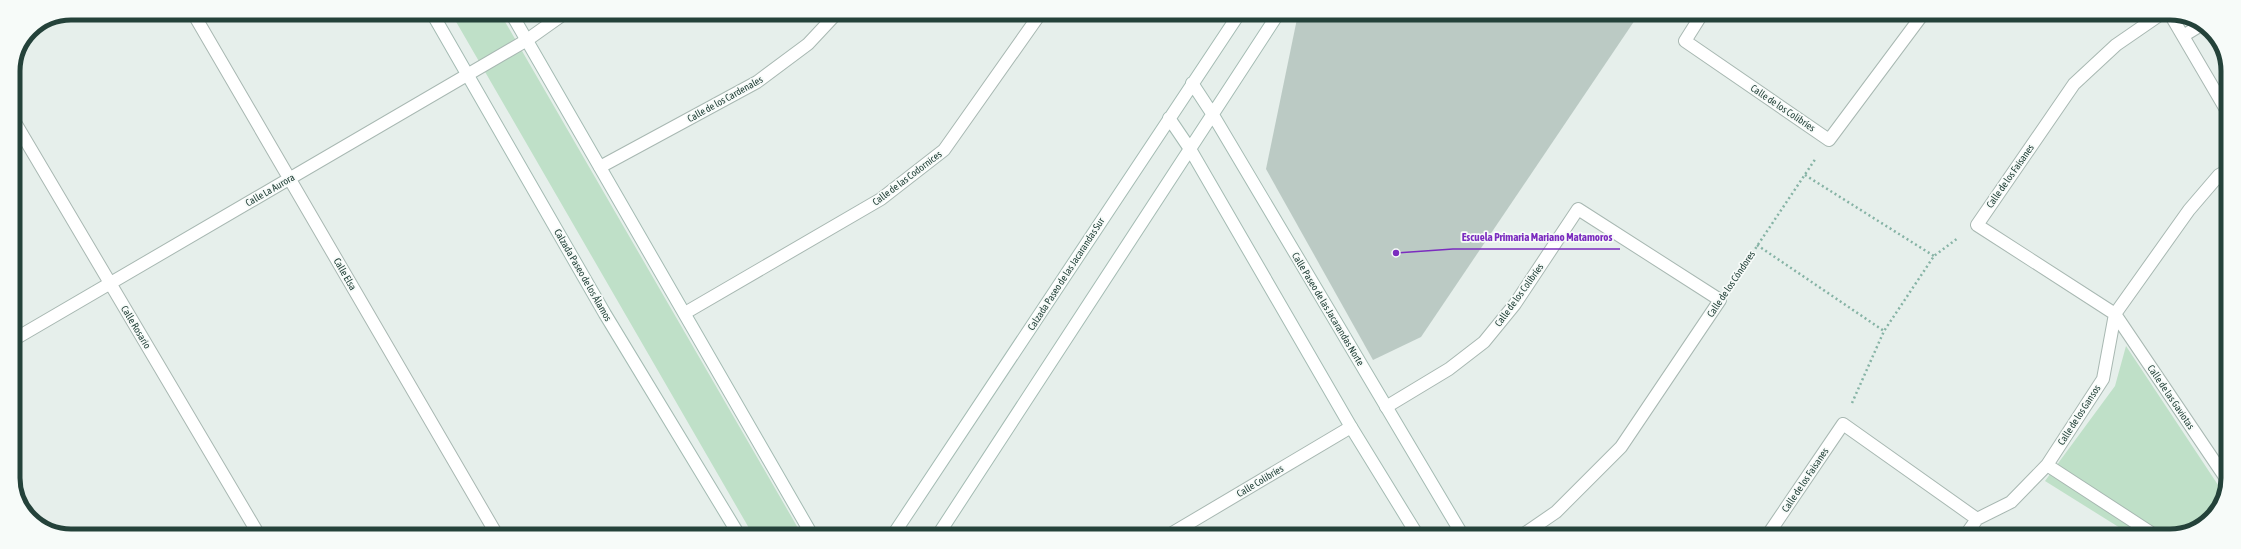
<svg xmlns="http://www.w3.org/2000/svg" width="2241" height="549" font-family="'Asap Condensed',sans-serif">
  <rect width="100%" height="100%" fill="#e6efeb"/>
  <path fill="#bfe0c8" d="M451 13H500L802 535H753Z
    M2126 346 2224 494 2206 524 2170 536H2133L2045 481 2115 386Z"/>
  <path fill="#bbcac4" d="M1298 14H1639L1421 337 1373 360 1266 169Z"/>
  <g fill="none" stroke-linecap="round" stroke-linejoin="round">
    <defs>
      <path id="street" d="M193 13 497 535
        M1702 14 1685 41 1829 140 1923 14
        M2161 14 2116 45 2074 84 1977 225 2115 314 2227 480
        M2170 14 2228 113
        M2183 36 2201 25
        M13 119 259 535
        M600 167 757 82 808 44 837 13
        M685 313 881 199 944 150 1040 14
        M13 340 527 40 565 13
        M1386 407 1449 369 1484 342 1515 304 1578 209 1720 300 1621 447 1556 512 1521 536
        M2047 465 2156 536
        M1169 535 1351 427
        M1767 536 1843 424 1977 519
        M1965 536 1977 519 2011 502 2047 465 2103 379 2115 314 2189 210 2219 175 2228 170"/>
      <path id="secondary" d="M432 13 605 314 739 535
        M511 13 812 535
        M1192 83 1213 115 1463 536
        M1169 118 1190 149 1351 427 1418 536
        M893 535 1239 14
        M938 535 1278 14"/>
    </defs>
    <use href="#street" stroke="#a8b8b2" stroke-width="14"/>
    <use href="#secondary" stroke="#a4bbb3" stroke-width="14"/>
    <path stroke="#86b3a5" stroke-width="2.5" stroke-dasharray="2 3" stroke-linecap="butt" d="M1805 175 1934 256
      M1757 245 1884 331
      M1733 282 1816 158
      M1852 403 1884 331 1934 256 1958 238"/>
    <use href="#street" stroke="#fff" stroke-width="12"/>
    <use href="#secondary" stroke="#fff" stroke-width="12"/>
  </g>
  <g text-anchor="middle" dominant-baseline="central" stroke-width="3.5" stroke-linejoin="round" paint-order="stroke">
    <g font-size="10" fill="#24423a" stroke="#f7fbf9">
      <text transform="translate(725 99) rotate(-29)">Calle de los Cardenales</text>
      <text transform="translate(1783 108) rotate(34)">Calle de los Colibríes</text>
      <text transform="translate(2010 176) rotate(-55)">Calle de los Faisanes</text>
      <text transform="translate(907 178) rotate(-37)">Calle de las Codornices</text>
      <text transform="translate(270 190) rotate(-30)">Calle La Aurora</text>
      <text transform="translate(345 274) rotate(60)">Calle Elsa</text>
      <text transform="translate(1066 274) rotate(-57)">Calzada Paseo de las Jacarandas Sur</text>
      <text transform="translate(583 275) rotate(60)">Calzada Paseo de los Álamos</text>
      <text transform="translate(1731 284) rotate(-56)">Calle de los Cóndores</text>
      <text transform="translate(1519 295) rotate(-54)">Calle de los Colibríes</text>
      <text transform="translate(1328 309) rotate(59)">Calle Paseo de las Jacarandas Norte</text>
      <text transform="translate(136 327) rotate(59)">Calle Rosario</text>
      <text transform="translate(2171 397) rotate(56)">Calle de las Gaviotas</text>
      <text transform="translate(2079 415) rotate(-57)">Calle de los Gansos</text>
      <text transform="translate(1805 480) rotate(-56)">Calle de los Faisanes</text>
      <text transform="translate(1260 481) rotate(-31)">Calle Colibríes</text>
    </g>
  </g>
  <path d="M0 0H2241V549H0ZM71 20H2170A51 51 0 0 1 2221 71V478A51 51 0 0 1 2170 529H71A51 51 0 0 1 20 478V71A51 51 0 0 1 71 20Z" fill="#f7fbf9" fill-rule="evenodd"/>
  <path fill="none" stroke="#24423a" stroke-width="5" d="M71 20H2170A51 51 0 0 1 2221 71V478A51 51 0 0 1 2170 529H71A51 51 0 0 1 20 478V71A51 51 0 0 1 71 20Z"/>
  <path fill="none" stroke="#7b2cbf" stroke-width="1.5" d="M1396 253L1453 249H1620"/>
  <circle fill="#7b2cbf" stroke="#f7fbf9" stroke-width="1.5" cx="1396" cy="253" r="4"/>
  <g font-size="11" text-anchor="middle" font-weight="bold" fill="#7b2cbf" stroke="#f7fbf9" stroke-width="3.5" stroke-linejoin="round" paint-order="stroke">
    <text x="1537" y="241">Escuela Primaria Mariano Matamoros</text>
  </g>
</svg>
